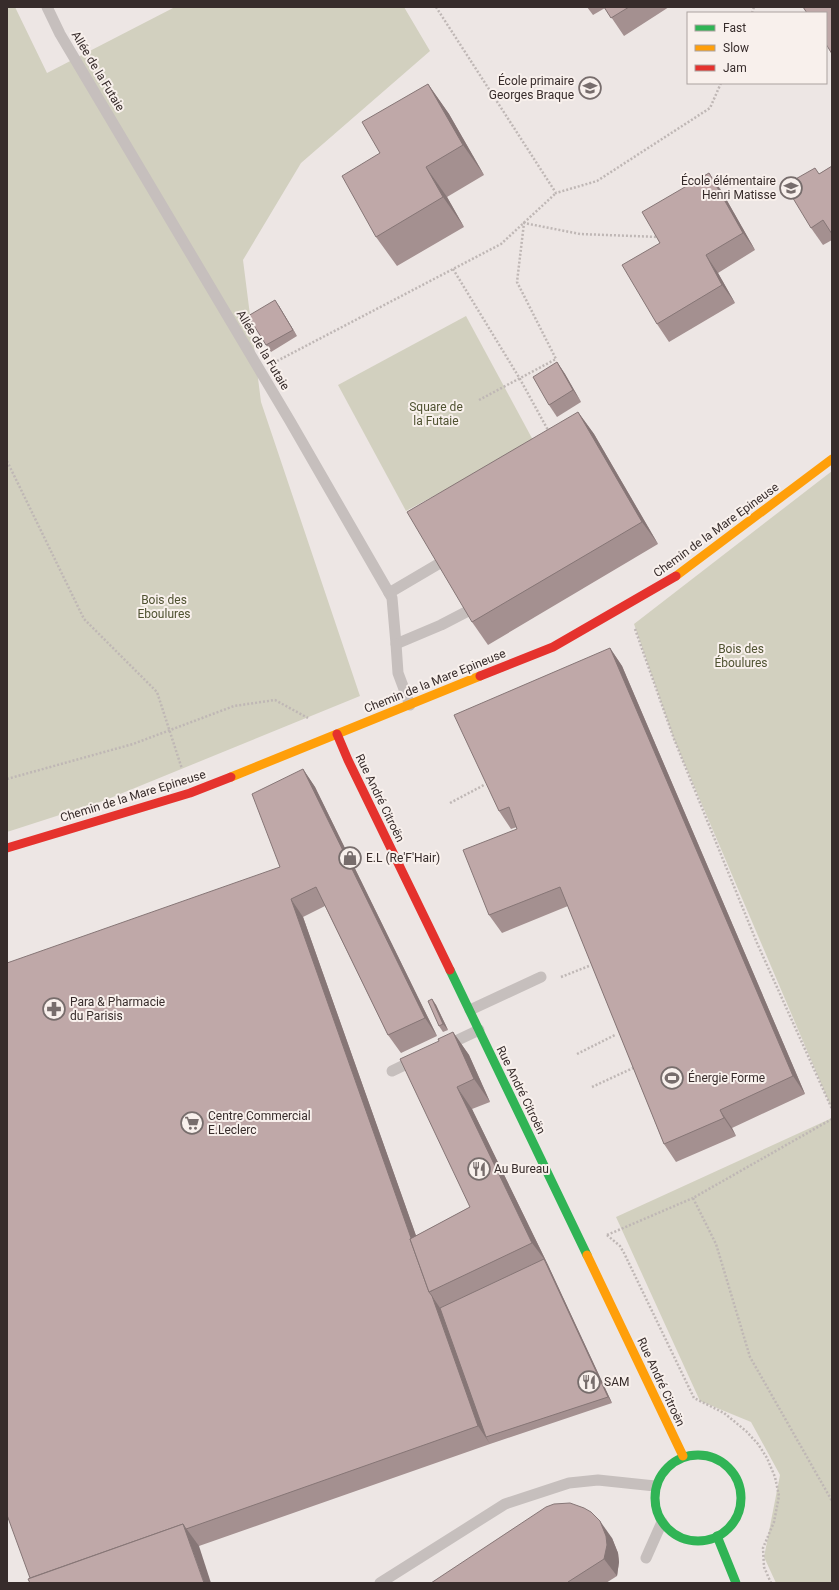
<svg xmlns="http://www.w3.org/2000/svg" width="839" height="1590" font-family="Roboto,sans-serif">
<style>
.green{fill:#d2d0bf}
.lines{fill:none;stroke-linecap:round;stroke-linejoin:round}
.path{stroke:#bfb7b5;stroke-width:2.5;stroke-dasharray:2 2;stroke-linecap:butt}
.lane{stroke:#c6bfbd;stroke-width:11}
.fast{stroke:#30b455;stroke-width:9}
.slow{stroke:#ff9f0a;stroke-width:9}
.jam{stroke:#e5322d;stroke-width:9}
.wall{fill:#a49090}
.shaded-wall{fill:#867676}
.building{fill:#bfa8a8;stroke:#867676}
.labels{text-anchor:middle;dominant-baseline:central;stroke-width:4;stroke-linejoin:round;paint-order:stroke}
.street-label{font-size:12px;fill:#372c2b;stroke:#f8f0ec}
.poi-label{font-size:12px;fill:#372c2b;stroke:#f8f0ec;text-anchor:start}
.park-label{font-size:12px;fill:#4f5231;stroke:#f8f0ec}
</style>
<rect width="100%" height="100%" fill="#ede6e4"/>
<g class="green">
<path d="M7 7H15L47 73 175 7H404L430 51 301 163 243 260 261 402 360 696 103 801 7 832Z"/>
<path d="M466 316 534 442 406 511 338 385Z"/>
<path d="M832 471V1109L674 739 634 624Z"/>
<path d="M832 1118V1583H776L764 1557 780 1475 751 1422 700 1401 616 1217Z"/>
</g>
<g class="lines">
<g class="path">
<path d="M436 7 556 193 597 181 710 108 721 83"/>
<path d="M752 13 754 7"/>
<path d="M453 269 520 379 549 432"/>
<path d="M277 361 501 244 556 193"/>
<path d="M479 400 556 359 517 282 524 223 580 234 659 237"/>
<path d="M7 461 84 619 157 692 182 769"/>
<path d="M635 629 674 739 757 943 832 1109"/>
<path d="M7 779 133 744 234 706 275 700 308 718"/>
<path d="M450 803 484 785"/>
<path d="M561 977 589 966"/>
<path d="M577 1054 615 1035"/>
<path d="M592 1087 633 1068"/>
<path d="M832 1119 693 1198 716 1244 750 1357 832 1501"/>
<path d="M607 1235 620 1246 624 1253 694 1398 724 1413 746 1431 758 1444 767 1458 775 1477 779 1496 774 1522 763 1548 764 1567 771 1583"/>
<path d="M607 1235 693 1198"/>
</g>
<g class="lane">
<path d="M47 7 60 34 290 421 392 598 396 644 441 625 468 611"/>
<path d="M389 593 440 563"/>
<path d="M396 644 398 673 410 705"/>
<path d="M470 1010 541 977"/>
<path d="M445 1046 479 1030"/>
<path d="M392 1071 417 1059"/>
<path d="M646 1558 662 1522"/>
<path d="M380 1583 505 1504 569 1483 598 1480 655 1486"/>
</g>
<g class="fast">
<path d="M450 970 587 1255"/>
<circle cx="698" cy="1498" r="43"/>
<path d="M717 1536 736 1583"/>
</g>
<g class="slow">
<path d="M676 576 832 459"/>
<path d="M231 777 480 676"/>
<path d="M587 1255 683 1456"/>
</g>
<g class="jam">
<path d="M480 676 553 647 676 576"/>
<path d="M337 734 348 760 450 970"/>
<path d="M7 848 190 793 231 777"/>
</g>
</g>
<g class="wall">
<path d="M587 7H669L624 36 605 8 593 15Z"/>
<path d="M428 84 449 114 484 175 447 197 464 227 397 266 376 237 380 153Z"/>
<path d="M832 166V240L823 245 811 228 819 174Z"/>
<path d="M721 190 755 250 718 273 735 303 669 342 657 324 660 243Z"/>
<path d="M279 306 297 336 271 352 266 345Z"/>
<path d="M557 362 565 374 581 402 557 417 549 405Z"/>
<path d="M578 412 594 434 658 544 488 645 472 622Z"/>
<path d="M610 648 622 666 805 1094 732 1128 736 1136 676 1162 664 1144 568 906 502 933 489 915 517 829V827L511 829 499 811Z"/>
<path d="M303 769 315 787 437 1036 401 1053 388 1035 325 906 303 917 416 1236 470 1207 439 1041 453 1032 469 1055 490 1102 472 1109 548 1265 612 1403 490 1444 199 1546 30 1578 280 867Z"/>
<path d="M432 999 436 1005 448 1030 443 1032 439 1026Z"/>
<path d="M612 1538 618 1553 619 1562 617 1576 606 1583H431Z"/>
</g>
<g class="shaded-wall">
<path d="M428 84 449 114 484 175 463 145Z"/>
<path d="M426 167 447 197 464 227 443 197Z"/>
<path d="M709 173 721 190 755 250 743 233Z"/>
<path d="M706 255 718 273 735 303 722 285Z"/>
<path d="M275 300 279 306 297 336 293 330Z"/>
<path d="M557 362 565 374 581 402 573 390Z"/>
<path d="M578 412 594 434 658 544 642 522Z"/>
<path d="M610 648 622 666 805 1094 793 1076Z"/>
<path d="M303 769 315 787 437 1036 425 1018Z"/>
<path d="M291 899 303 917 435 1289 430 1292Z"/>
<path d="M432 999 436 1005 448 1030 443 1024Z"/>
<path d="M453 1032 469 1055 490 1102 474 1079Z"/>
<path d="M457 1087 472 1109 548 1265 612 1403 608 1397 544 1259 532 1243Z"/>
<path d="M720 1110 732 1128 736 1136 724 1118Z"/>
<path d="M432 1296 444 1314 486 1437 490 1444 478 1426Z"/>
<path d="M600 1521 612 1538 618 1553 619 1562 617 1576 604 1559Z"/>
<path d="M183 1524 199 1546 211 1583H204Z"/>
</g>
<g class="building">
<path d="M604 7H629L611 18Z"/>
<path d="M803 7H832V54L826 44V13H807Z"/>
<path d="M428 84 463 145 426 167 443 197 376 237 342 176 380 153 362 122Z"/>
<path d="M832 166V234L823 220 811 228 785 185 815 168 819 174Z"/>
<path d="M709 173 743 233 706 255 722 285 657 324 622 265 660 243 642 212Z"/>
<path d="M275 300 293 330 266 345 248 316Z"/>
<path d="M557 362 573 390 549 405 533 377Z"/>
<path d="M578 412 642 522 472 622 407 512Z"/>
<path d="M610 648 793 1076 720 1110 724 1118 664 1144 560 887 489 915 463 850 517 829 509 807 499 811 454 715Z"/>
<path d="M303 769 425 1018 388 1035 316 887 291 899 411 1238 410 1239 429 1292 432 1296 478 1426 186 1529 183 1524 30 1578 7 1515V963L280 867 252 794Z"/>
<path d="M432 999 443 1024 439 1026 428 1001Z"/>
<path d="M453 1032 474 1079 457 1087 532 1243 429 1292 410 1239 470 1207 400 1059 439 1041 438 1039Z"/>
<path d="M544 1259 608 1397 486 1437 440 1308Z"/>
<path d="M570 1503 584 1508 591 1512 600 1521 606 1536 607 1545 604 1559 568 1582 569 1583H431L546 1507 554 1504Z"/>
<path d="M183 1524 204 1583H30L28 1579Z"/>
</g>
<defs>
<g id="school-ring" transform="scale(1.15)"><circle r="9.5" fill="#f8f0ec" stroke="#776d6c" stroke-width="1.5"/><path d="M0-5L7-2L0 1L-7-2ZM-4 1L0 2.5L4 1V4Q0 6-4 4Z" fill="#776d6c"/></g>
<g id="shop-ring" transform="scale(1.15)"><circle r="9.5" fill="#f8f0ec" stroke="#776d6c" stroke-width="1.5"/><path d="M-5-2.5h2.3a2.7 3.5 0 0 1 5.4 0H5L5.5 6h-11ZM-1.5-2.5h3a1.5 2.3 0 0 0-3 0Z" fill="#776d6c"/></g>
<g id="pharmacy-ring" transform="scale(1.15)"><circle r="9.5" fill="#f8f0ec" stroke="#776d6c" stroke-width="1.5"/><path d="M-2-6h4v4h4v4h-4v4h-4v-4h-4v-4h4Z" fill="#776d6c"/></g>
<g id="stadium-ring" transform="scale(1.15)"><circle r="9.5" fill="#f8f0ec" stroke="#776d6c" stroke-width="1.5"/><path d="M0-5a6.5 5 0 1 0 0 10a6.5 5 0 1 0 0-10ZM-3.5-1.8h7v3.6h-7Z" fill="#776d6c"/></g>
<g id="supermarket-ring" transform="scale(1.15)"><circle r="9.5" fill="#f8f0ec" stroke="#776d6c" stroke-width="1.5"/><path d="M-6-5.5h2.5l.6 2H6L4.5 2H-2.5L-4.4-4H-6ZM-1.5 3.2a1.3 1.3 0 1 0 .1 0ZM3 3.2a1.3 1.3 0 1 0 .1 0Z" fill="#776d6c"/></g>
<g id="restaurant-ring" transform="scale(1.15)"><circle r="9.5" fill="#f8f0ec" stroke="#776d6c" stroke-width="1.5"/><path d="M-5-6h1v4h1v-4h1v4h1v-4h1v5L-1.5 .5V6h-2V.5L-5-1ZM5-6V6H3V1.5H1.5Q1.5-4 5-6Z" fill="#776d6c"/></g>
</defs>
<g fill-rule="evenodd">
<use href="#school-ring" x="590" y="88"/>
<use href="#school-ring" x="791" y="188"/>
<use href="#shop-ring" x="350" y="858"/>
<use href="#pharmacy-ring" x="54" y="1009"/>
<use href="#stadium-ring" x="672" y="1078"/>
<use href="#supermarket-ring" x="192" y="1123"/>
<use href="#restaurant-ring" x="479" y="1169"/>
<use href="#restaurant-ring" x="589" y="1382"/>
</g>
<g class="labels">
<g class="street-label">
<text transform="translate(98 71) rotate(59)">Allée de la Futaie</text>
<text transform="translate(263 350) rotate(59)">Allée de la Futaie</text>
<text transform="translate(716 530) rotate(-36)">Chemin de la Mare Epineuse</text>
<text transform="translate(435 681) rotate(-22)">Chemin de la Mare Epineuse</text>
<text transform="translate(133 796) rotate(-17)">Chemin de la Mare Epineuse</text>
<text transform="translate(380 798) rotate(64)">Rue André Citroën</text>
<text transform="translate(521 1090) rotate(64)">Rue André Citroën</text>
<text transform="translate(661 1382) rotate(65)">Rue André Citroën</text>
</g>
<g class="poi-label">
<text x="574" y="81" text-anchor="end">École primaire<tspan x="574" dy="14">Georges Braque</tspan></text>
<text x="776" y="181" text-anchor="end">École élémentaire<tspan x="776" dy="14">Henri Matisse</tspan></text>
<text x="366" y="858">E.L (Re'F'Hair)</text>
<text x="70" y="1002">Para &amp; Pharmacie<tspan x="70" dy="14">du Parisis</tspan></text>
<text x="688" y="1078">Énergie Forme</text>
<text x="208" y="1116">Centre Commercial<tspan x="208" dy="14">E.Leclerc</tspan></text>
<text x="494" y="1169">Au Bureau</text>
<text x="604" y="1382">SAM</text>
</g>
<g class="park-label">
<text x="436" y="407">Square de<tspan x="436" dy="14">la Futaie</tspan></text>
<text x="164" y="600">Bois des<tspan x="164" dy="14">Eboulures</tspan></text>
<text x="741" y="649">Bois des<tspan x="741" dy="14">Éboulures</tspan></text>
</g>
</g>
<rect width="839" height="1590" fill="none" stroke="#372c2b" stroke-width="16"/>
<rect x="687" y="12" width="140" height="72" fill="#f8f0ec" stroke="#aba29f"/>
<rect x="695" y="25" width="20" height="6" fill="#30b455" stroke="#aba29f"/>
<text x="723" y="32" font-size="12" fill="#372c2b">Fast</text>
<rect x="695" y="45" width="20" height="6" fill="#ff9f0a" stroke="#aba29f"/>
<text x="723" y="52" font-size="12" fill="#372c2b">Slow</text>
<rect x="695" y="65" width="20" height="6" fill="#e5322d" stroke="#aba29f"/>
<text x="723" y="72" font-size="12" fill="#372c2b">Jam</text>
</svg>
